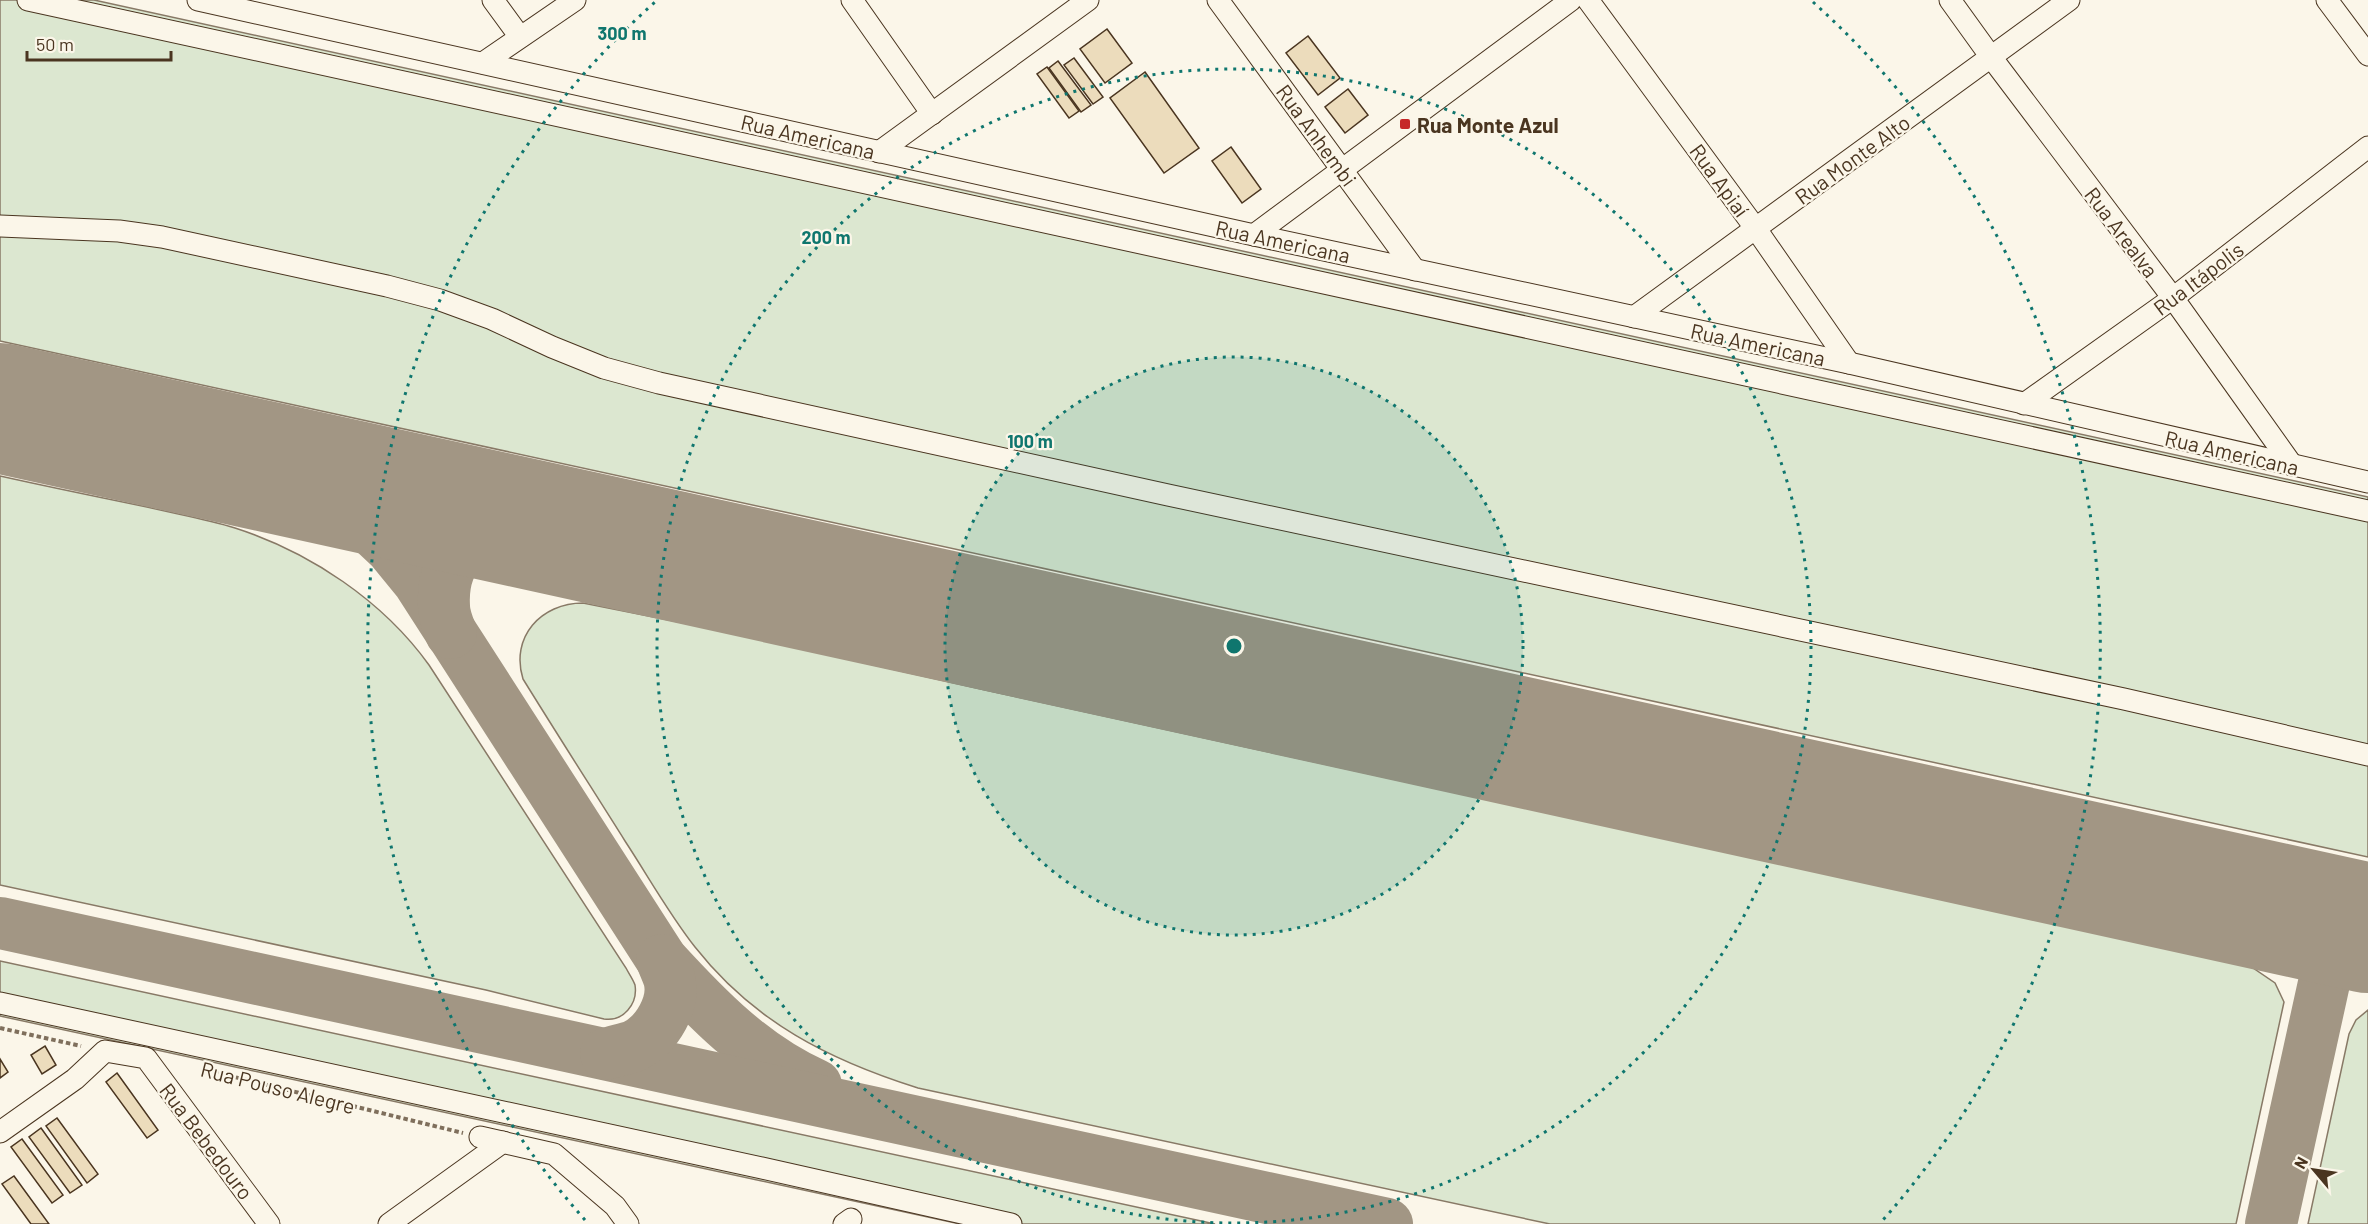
<svg xmlns="http://www.w3.org/2000/svg" width="2368" height="1224" font-family="Barlow,sans-serif">
<style>
.green{fill:#dce7d0;stroke:#887966;stroke-width:1.5}
.lines{fill:none;stroke-linecap:round;stroke-linejoin:round}
.taxiway{stroke:#a29684;stroke-width:52}
.runway{stroke:#a29684;stroke-width:130}
.building{fill:#ecdcbc;stroke:#4a3520;stroke-width:1.5}
.minor-casing{stroke:#4a3520;stroke-width:23}
.path{stroke:#7f6f5c;stroke-width:4;stroke-dasharray:4.5 3;stroke-linecap:butt}
.minor{stroke:#fbf6e9;stroke-width:21}
.ring{fill:none;stroke:#0f766e;stroke-width:3;stroke-dasharray:3 6}
.poi-dot{fill:#c62828;stroke:#fbf6e9;stroke-width:2}
.labels{text-anchor:middle;dominant-baseline:central;stroke-width:4.5;stroke-linejoin:round;paint-order:stroke}
.poi-label{font-size:21px;font-weight:bold;fill:#4a3520;stroke:#fbf6e9;text-anchor:start}
.street-label{font-size:21px;fill:#4a3520;stroke:#fbf6e9}
.centre{fill:#0f766e;stroke:#fbf6e9;stroke-width:3}
.ring-label{font-size:18px;text-anchor:middle;font-weight:bold;fill:#0f766e;stroke:#fbf6e9;stroke-width:4.5;stroke-linejoin:round;paint-order:stroke}
</style>
<rect width="100%" height="100%" fill="#fbf6e9"/>
<g class="green">
<path d="M0 0H94L2368 497V857L0 341Z"/>
<path d="M0 476C49 487 98 497 147 507 176 514 206 519 235 528 310 552 383 601 429 665L626 968C629 974 633 979 635 985 638 1004 623 1022 604 1019L486 990 0 885Z"/>
<path d="M583 603 719 630 985 690 2250 966 2275 983 2284 1002 2236 1224H1550L918 1088C829 1060 754 1022 695 947 669 914 648 876 625 841 591 787 557 734 523 679 510 637 541 603 583 603Z"/>
<path d="M0 961 1215 1224H960L0 1016Z"/>
<path d="M2368 1010V1224H2308L2349 1034 2356 1020Z"/>
</g>
<g class="lines">
<g class="taxiway">
<path d="M295 472 357 516 391 548 418 581 662 960C706 1008 754 1058 816 1085"/>
<path d="M451 633C448 625 444 615 444 606 441 553 475 530 522 521"/>
<path d="M0 923 1387 1224"/>
<path d="M2326 974C2338 951 2344 945 2368 935"/>
<path d="M606 1054C615 1051 625 1049 634 1046 657 1035 676 1003 669 978 667 972 664 966 662 960"/>
<path d="M2271 1224 2326 974C2322 937 2320 930 2288 911"/>
</g>
<path class="runway" d="M0 408 2368 928"/>
</g>
<g class="building">
<path d="M1107 29 1132 63 1105 83 1080 49Z"/>
<path d="M1308 36 1340 78 1318 95 1286 53Z"/>
<path d="M1074 58 1103 97 1093 104 1064 65Z"/>
<path d="M1058 61 1091 105 1081 112 1049 68Z"/>
<path d="M1047 67 1079 111 1069 118 1037 74Z"/>
<path d="M1145 72 1199 148 1164 173 1110 98Z"/>
<path d="M1348 89 1368 115 1345 133 1325 107Z"/>
<path d="M1231 147 1261 189 1242 203 1212 161Z"/>
<path d="M45 1046 56 1065 42 1074 31 1055Z"/>
<path d="M0 1059 8 1072 0 1078Z"/>
<path d="M117 1073 158 1130 147 1138 106 1082Z"/>
<path d="M57 1118 98 1174 87 1183 46 1126Z"/>
<path d="M41 1128 82 1185 70 1193 29 1137Z"/>
<path d="M22 1139 63 1195 52 1203 11 1147Z"/>
<path d="M14 1176 49 1224H31L2 1184Z"/>
</g>
<g class="lines">
<g class="minor-casing">
<g id="minor">
<path d="M28 0 2368 511"/>
<path d="M198 0 1254 235 1849 363 2368 482"/>
<path d="M493 0 520 37"/>
<path d="M852 0 932 114"/>
<path d="M1218 0 1415 270"/>
<path d="M1588 0 1756 229 1849 363"/>
<path d="M1950 0 1991 57 2173 298 2292 465"/>
<path d="M2327 0 2368 55"/>
<path d="M483 63 575 0"/>
<path d="M879 152 1088 0"/>
<path d="M0 226 119 231 162 237 387 286 440 300 492 319 552 347 604 368 659 383 1168 495 2124 699 2368 755"/>
<path d="M1254 235 1571 0"/>
<path d="M1634 317 2069 0"/>
<path d="M2024 404 2173 298 2368 147"/>
<path d="M0 1003 762 1168 1011 1224"/>
<path d="M0 1132 75 1079 105 1051 146 1058 269 1224"/>
<path d="M480 1137 554 1154 615 1206 628 1224"/>
<path d="M389 1224 503 1142"/>
<path d="M844 1224 851 1219"/>
</g>
</g>
<g class="path">
<path d="M0 1028 81 1046"/>
<path d="M214 1072 463 1133"/>
</g>
<use href="#minor" class="minor"/>
</g>
<circle cx="1234" cy="646" r="289" fill="#0f766e" fill-opacity=".12"/>
<g class="ring">
<circle cx="1234" cy="646" r="289"/>
<circle cx="1234" cy="646" r="577"/>
<path d="M585 1220A866 866 0 0 1 655 2M1813 2A866 866 0 0 1 1883 1220"/>
</g>
<rect class="poi-dot" x="1399" y="118" width="12" height="12" rx="3"/>
<g class="labels">
<g class="poi-label">
<text x="1417" y="124">Rua Monte Azul</text>
</g>
<g class="street-label">
<text transform="translate(1317 135) rotate(54)">Rua Anhembi</text>
<text transform="translate(808 136) rotate(13)">Rua Americana</text>
<text transform="translate(1852 159) rotate(-36)">Rua Monte Alto</text>
<text transform="translate(1720 180) rotate(54)">Rua Apiaí</text>
<text transform="translate(2122 232) rotate(53)">Rua Arealva</text>
<text transform="translate(1283 241) rotate(12)">Rua Americana</text>
<text transform="translate(2198 278) rotate(-37)">Rua Itápolis</text>
<text transform="translate(1758 344) rotate(12)">Rua Americana</text>
<text transform="translate(2232 452) rotate(13)">Rua Americana</text>
<text transform="translate(278 1087) rotate(14)">Rua Pouso Alegre</text>
<text transform="translate(207 1141) rotate(53)">Rua Bebedouro</text>
</g>
</g>
<circle cx="1234" cy="646" r="9" class="centre"/>
<g class="ring-label">
<text x="622" y="40">300 m</text>
<text x="826" y="244">200 m</text>
<text x="1030" y="448">100 m</text>
</g>
<g transform="translate(2314 1170) rotate(299)" stroke="#fbf6e9" stroke-width="4.5" paint-order="stroke">
<path d="M0-4.5L10 22L0 15L-10 22Z" fill="#4a3520"/>
<text y="-9" font-size="16" font-weight="bold" text-anchor="middle" fill="#4a3520">N</text>
</g>
<path d="M27 51v9h144v-9" fill="none" stroke="#4a3520" stroke-width="3"/>
<text x="36" y="51" font-size="18" fill="#4a3520" stroke="#fbf6e9" stroke-width="4.5" paint-order="stroke">50 m</text>
</svg>
